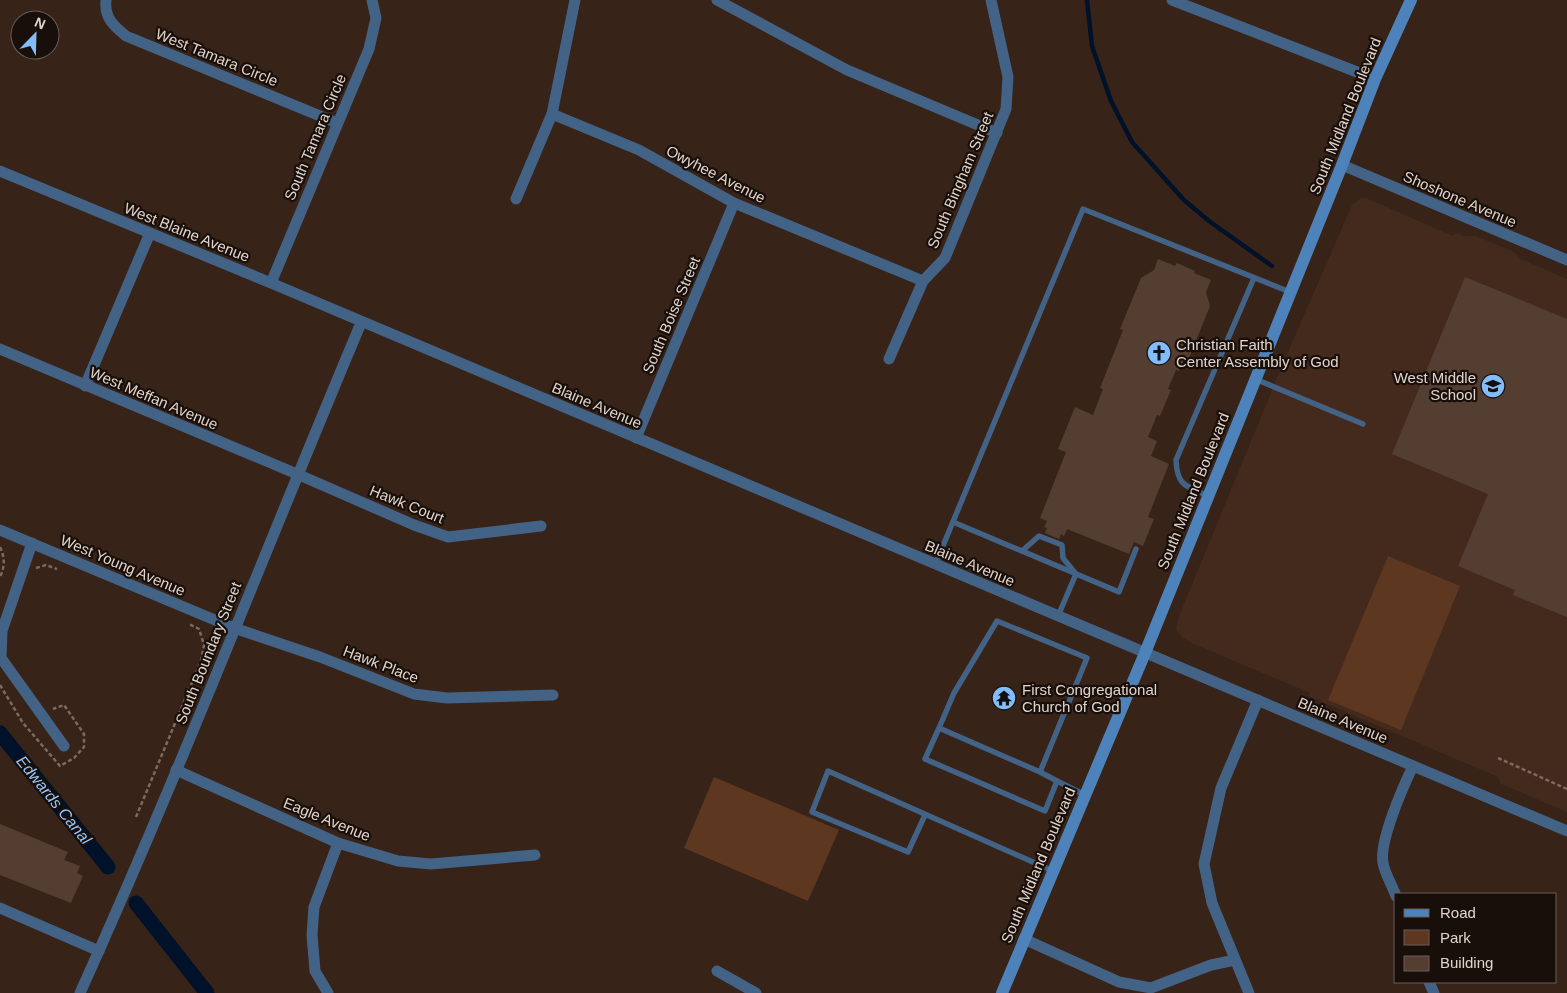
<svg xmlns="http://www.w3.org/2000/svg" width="1567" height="993" font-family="Arial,sans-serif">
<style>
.built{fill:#442a1c}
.park{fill:#5e3720}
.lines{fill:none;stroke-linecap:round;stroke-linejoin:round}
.stream{stroke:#001229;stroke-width:4.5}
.canal{stroke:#001229;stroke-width:15}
.building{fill:#543e32}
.path{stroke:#7b6a5f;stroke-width:2.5;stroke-dasharray:4 2.5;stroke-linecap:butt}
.service{stroke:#426286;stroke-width:5.5}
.minor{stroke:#426286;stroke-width:11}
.secondary{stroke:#4d82ba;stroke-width:12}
.labels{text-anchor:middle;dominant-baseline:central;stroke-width:4.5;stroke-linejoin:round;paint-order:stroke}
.street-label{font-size:15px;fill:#e1d3cb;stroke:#180f0a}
.poi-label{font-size:15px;fill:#e1d3cb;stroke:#180f0a;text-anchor:start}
.water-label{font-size:16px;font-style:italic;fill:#92c6ff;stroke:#180f0a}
</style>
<rect width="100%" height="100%" fill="#372317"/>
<path class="built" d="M1361 198H1366L1453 236 1454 234H1460L1464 236H1476L1514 252 1521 259 1567 279V812L1501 784 1498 777 1308 696 1310 693 1194 644 1183 638 1176 630 1179 616 1284 361 1352 205Z"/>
<g class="park">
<path d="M1388 556 1460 586 1401 730 1328 700Z"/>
<path d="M714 777 839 830 808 901 684 848Z"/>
</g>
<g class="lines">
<path class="stream" d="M1087 0 1092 46 1111 101 1132 142 1184 200 1209 221 1272 266"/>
<g class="canal">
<path d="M0 733 108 867"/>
<path d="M136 903 207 993"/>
</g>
</g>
<g class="building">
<path d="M1158 259 1175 266 1177 263 1195 271 1194 273 1211 280 1206 292 1210 306 1189 358 1185 357 1179 371 1176 370 1168 389 1171 390 1160 416 1157 415 1148 437 1157 441 1151 456 1169 464 1148 517 1154 519 1143 546 1134 542 1129 554 1067 529 1064 536 1061 534 1059 539 1045 533 1047 528 1044 527 1047 521 1040 518 1066 452 1058 449 1075 407 1093 415 1103 389 1100 388 1123 330 1120 329 1141 278 1154 270Z"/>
<path d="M1465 277 1567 319V617L1513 595 1515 590 1458 566 1488 494 1392 454Z"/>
<path d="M0 824 68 852 64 860 80 866 77 873 83 876 71 903 0 875Z"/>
</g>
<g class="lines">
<g class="path">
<path d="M0 547C5 558 5 566 0 577"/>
<path d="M36 568 46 565 57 569"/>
<path d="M0 685 23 723 60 766 74 758 84 747V734L64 705 53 709"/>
<path d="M1498 758 1567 789"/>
<path d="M136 817 201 661 204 645 199 629 189 624"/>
</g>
<g class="service">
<path d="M1255 379 1363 424"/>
<path d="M1208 496C1186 486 1177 486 1176 460L1254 278"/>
<path d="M953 522 1119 592 1136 549"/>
<path d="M1022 551 1039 536 1062 545 1063 558 1076 574 1058 616"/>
<path d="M935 565 1083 209 1290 292"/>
<path d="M939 728 954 693 997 621 1087 658 1040 772 939 728 925 759 1045 811 1057 781 1040 772"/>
<path d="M1057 781 1085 795"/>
<path d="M925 815 908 852 812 812 828 771 1053 871"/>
</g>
<g class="minor">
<path d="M106 0C104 18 114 26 126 36L337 123"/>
<path d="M717 0 847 70 997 133"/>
<path d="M1172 0 1375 79"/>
<path d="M552 114 639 150 734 203 923 281"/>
<path d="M1342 165 1567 260"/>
<path d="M0 171 271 283 1567 831"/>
<path d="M516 199 552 114 575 0"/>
<path d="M271 283 369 49 376 18 372 0"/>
<path d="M0 349 297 474 414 525 448 537 541 526"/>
<path d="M889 359 923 281 945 258 1006 109 1008 77 991 0"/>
<path d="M85 386 150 233"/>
<path d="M636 438 734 203"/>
<path d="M0 530 234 628 320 657 414 694 447 698 553 695"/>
<path d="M32 543 2 631 1 658 64 746"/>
<path d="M176 770 338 843 398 861 431 864 535 855"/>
<path d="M1396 896C1392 885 1385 874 1383 863 1379 841 1403 787 1413 766"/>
<path d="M0 908 99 951"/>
<path d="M1024 939 1119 982 1151 988 1211 965 1235 960"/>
<path d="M717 971 756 993"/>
<path d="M1429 982 1434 993"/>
<path d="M80 993C180 772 267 546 361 323"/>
<path d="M328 993 315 971 312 935 314 907 338 843"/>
<path d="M1249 993 1212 903 1204 864 1221 788 1258 700"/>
</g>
<path class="secondary" d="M1002 993 1145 653 1342 165 1375 79 1411 0"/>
</g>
<defs>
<g id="church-disc" transform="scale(1.25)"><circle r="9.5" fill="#82bcfa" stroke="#180f0a"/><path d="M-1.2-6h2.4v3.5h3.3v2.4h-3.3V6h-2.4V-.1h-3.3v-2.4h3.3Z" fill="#111"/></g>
<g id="school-disc" transform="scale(1.25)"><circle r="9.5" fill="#82bcfa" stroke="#180f0a"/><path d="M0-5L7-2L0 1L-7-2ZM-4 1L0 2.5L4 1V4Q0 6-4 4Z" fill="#111"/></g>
<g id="temple-disc" transform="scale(1.25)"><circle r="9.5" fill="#82bcfa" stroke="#180f0a"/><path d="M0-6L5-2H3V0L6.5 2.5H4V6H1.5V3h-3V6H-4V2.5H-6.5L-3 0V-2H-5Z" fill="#111"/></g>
</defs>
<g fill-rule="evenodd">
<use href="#church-disc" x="1159" y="353"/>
<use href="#school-disc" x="1493" y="386"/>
<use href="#temple-disc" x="1004" y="698"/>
</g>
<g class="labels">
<g class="street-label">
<text transform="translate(217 57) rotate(22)">West Tamara Circle</text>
<text transform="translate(1345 116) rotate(-68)">South Midland Boulevard</text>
<text transform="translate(315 137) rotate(-67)">South Tamara Circle</text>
<text transform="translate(716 174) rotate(27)">Owyhee Avenue</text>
<text transform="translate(960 180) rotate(-67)">South Bingham Street</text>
<text transform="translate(1460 199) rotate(23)">Shoshone Avenue</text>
<text transform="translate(187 232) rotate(22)">West Blaine Avenue</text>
<text transform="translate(671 315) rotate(-67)">South Boise Street</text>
<text transform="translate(154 398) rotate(23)">West Meffan Avenue</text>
<text transform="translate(597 405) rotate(23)">Blaine Avenue</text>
<text transform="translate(1193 491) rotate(-68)">South Midland Boulevard</text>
<text transform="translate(407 504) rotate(22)">Hawk Court</text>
<text transform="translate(970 563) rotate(23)">Blaine Avenue</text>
<text transform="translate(123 565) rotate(23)">West Young Avenue</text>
<text transform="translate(208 653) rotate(-68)">South Boundary Street</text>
<text transform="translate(381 664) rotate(21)">Hawk Place</text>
<text transform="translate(1343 720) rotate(23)">Blaine Avenue</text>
<text transform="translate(327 819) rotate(22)">Eagle Avenue</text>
<text transform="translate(1038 865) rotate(-67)">South Midland Boulevard</text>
</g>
<g class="poi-label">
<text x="1176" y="344">Christian Faith<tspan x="1176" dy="17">Center Assembly of God</tspan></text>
<text x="1476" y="377" text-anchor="end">West Middle<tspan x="1476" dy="17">School</tspan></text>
<text x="1022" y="689">First Congregational<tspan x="1022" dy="17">Church of God</tspan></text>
</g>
<g class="water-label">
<text transform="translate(54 800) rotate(51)">Edwards Canal</text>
</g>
</g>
<rect x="1394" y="893" width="162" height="90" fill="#180f0a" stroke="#685d57"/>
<rect x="1404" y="909" width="25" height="8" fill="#4d82ba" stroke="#685d57"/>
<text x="1440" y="918" font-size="15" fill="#e1d3cb">Road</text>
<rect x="1404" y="930" width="25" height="15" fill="#5e3720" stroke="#685d57"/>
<text x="1440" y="943" font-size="15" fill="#e1d3cb">Park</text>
<rect x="1404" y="956" width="25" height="15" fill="#543e32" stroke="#685d57"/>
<text x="1440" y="968" font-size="15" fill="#e1d3cb">Building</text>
<g transform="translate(35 35) rotate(23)"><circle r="24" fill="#180f0a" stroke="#685d57"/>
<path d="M0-4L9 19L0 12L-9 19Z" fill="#82bcfa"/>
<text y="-8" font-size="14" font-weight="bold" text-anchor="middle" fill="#e1d3cb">N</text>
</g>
</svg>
